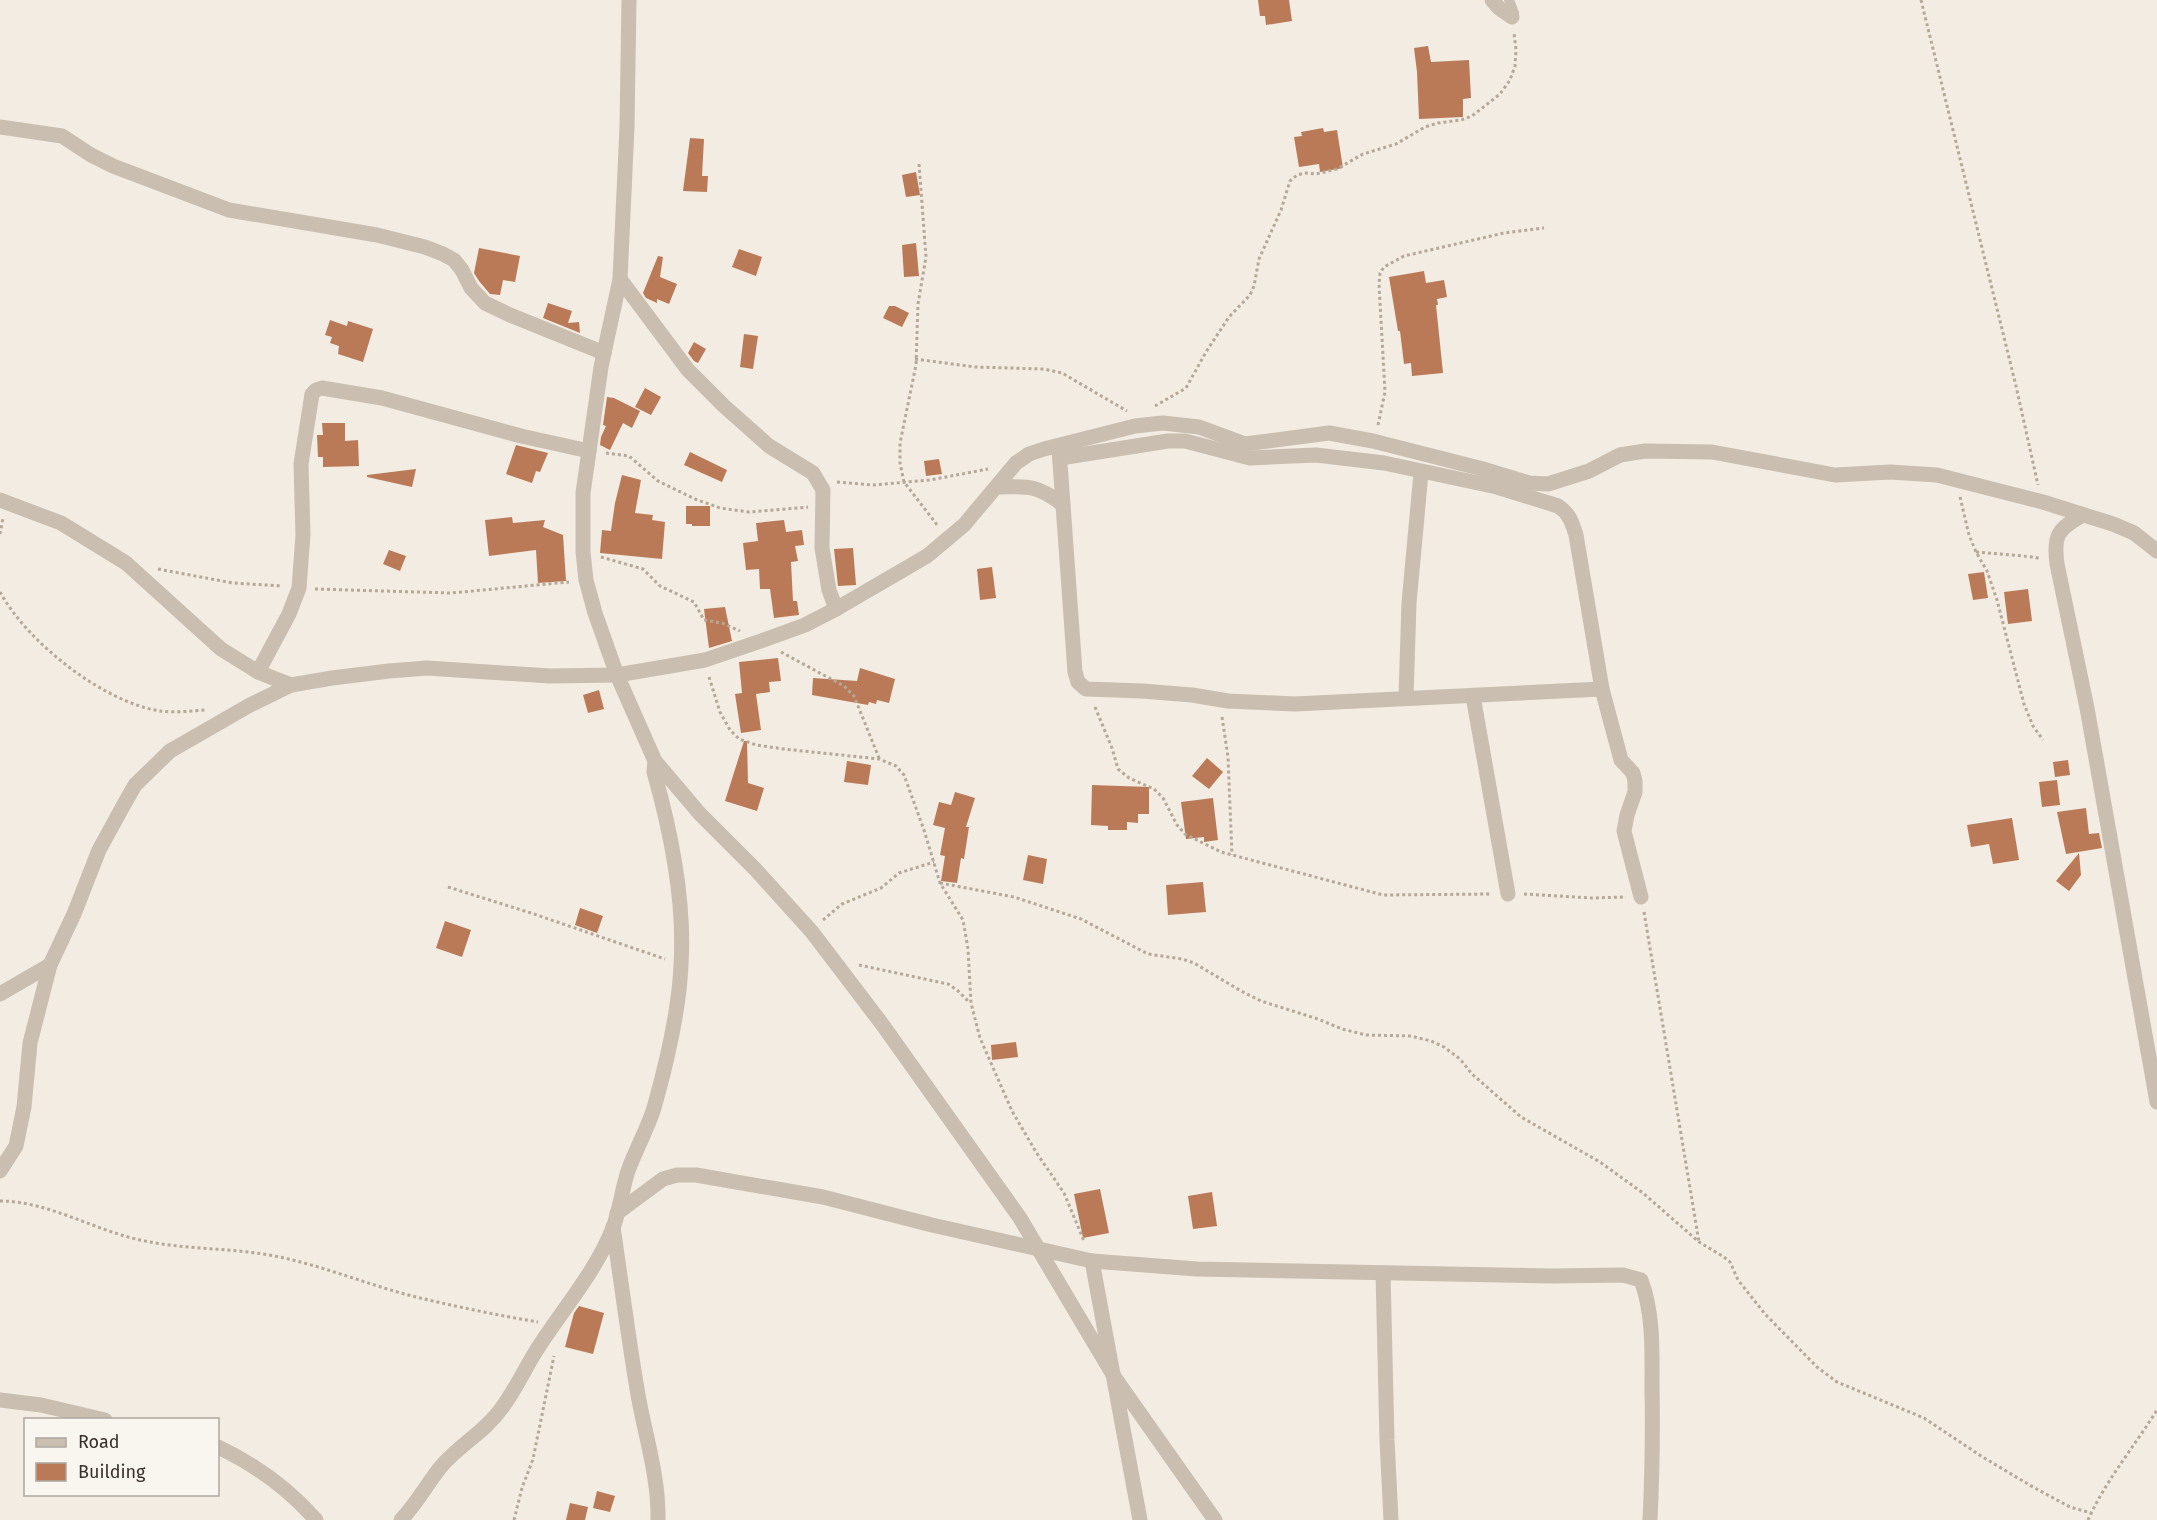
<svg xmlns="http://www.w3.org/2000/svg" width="2157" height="1520" font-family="'Fira Sans',sans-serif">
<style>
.building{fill:#ba7a58}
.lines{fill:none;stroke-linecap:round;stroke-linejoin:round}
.path{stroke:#b5a899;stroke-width:3;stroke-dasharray:3 3;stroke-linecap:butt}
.lane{stroke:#c9beaf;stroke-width:10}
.street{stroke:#c9beaf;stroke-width:15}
</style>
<rect width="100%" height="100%" fill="#f2ece3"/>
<g class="building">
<path d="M1258 0H1289L1292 21 1266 25 1265 16H1260Z"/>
<path d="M1428 46 1431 62 1469 60 1471 98 1463 99V117L1419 119 1417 72 1414 48Z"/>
<path d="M1323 128 1324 132 1337 130 1343 168 1320 172 1319 164 1299 167 1294 137 1302 136 1301 132Z"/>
<path d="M690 138 704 139 702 176H708L707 192 683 191Z"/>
<path d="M916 172 920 195 906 197 902 175Z"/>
<path d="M916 243 919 276 904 277 902 245Z"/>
<path d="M479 248 520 256 515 282 503 280 500 295 490 294 479 281 474 273Z"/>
<path d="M739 249 762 257 756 276 732 267Z"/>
<path d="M658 256 663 257 660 277 677 284 669 304 657 299V303L646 298 643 293Z"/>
<path d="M1424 271 1426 283 1444 280 1447 297 1437 299 1438 305H1436L1443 373 1412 376 1411 363 1404 364 1400 331H1398L1389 277Z"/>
<path d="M548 303 572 311 568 323 579 322 580 333 543 318Z"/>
<path d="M889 306H895L909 313 902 327 883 318Z"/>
<path d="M330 320 347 326 348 321 373 329 363 362 338 354 339 346 330 343 332 337 325 335Z"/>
<path d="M744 334 758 336 753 369 740 367Z"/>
<path d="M694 342 706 349 698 363 694 361 688 353Z"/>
<path d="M645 388 661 397 651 415 635 407Z"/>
<path d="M607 397 614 398 640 411 632 428 623 423 610 450 600 445 601 437 606 426 603 425Z"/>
<path d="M322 423H345V441L358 440 359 466 323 467V457H318L317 435H323Z"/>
<path d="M516 445 548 453 540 472 536 471 532 483 506 474Z"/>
<path d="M690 452 727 470 722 482 684 465Z"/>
<path d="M939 459 942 474 926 476 924 461Z"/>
<path d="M416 469 412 487 367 477V475Z"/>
<path d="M622 475 641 480 635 513 653 515 652 520 665 522 662 559 600 553 602 530 611 531 615 503Z"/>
<path d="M686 506H710V526H692V524H686Z"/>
<path d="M512 517 513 523 545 520 543 527 563 535 566 581 538 583 536 550 489 556 485 520Z"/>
<path d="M784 520 786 532 802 530 804 545 795 546 798 561 791 562 793 601H797L799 615 774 618 770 589H760L759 569 746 570 743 543 758 541 756 523Z"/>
<path d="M853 548 856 585 838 586 834 549Z"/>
<path d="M389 550 406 556 400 571 383 564Z"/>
<path d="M992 567 996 598 980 600 977 569Z"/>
<path d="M1984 572 1988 598 1973 600 1968 574Z"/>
<path d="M2028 589 2032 621 2008 624 2004 592Z"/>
<path d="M725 607 732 641 709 648 704 609Z"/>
<path d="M778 658 781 681 769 682 770 692 756 694 761 730 741 733 735 694 742 693 739 662Z"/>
<path d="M860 668 895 679 889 703 877 700 876 704 869 702 868 705 812 695 813 678 857 681Z"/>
<path d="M599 690 604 709 588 713 583 695Z"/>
<path d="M744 741H747L748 783 764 788 757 811 725 801Z"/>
<path d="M1207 758 1223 772 1209 789 1192 776Z"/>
<path d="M2068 760 2070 775 2055 777 2053 762Z"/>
<path d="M847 761 871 765 868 785 844 782Z"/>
<path d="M2057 780 2060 805 2042 807 2039 782Z"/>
<path d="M1092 785 1149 787V814H1138V823L1127 822V830H1108V826L1091 825Z"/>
<path d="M955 792 975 798 966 827H969L964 859 961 858 957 883 941 881 945 856 940 855 945 828 933 825 939 802 951 805Z"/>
<path d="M1213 798 1218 840 1204 842V837L1186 839 1181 802Z"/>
<path d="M2086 808 2089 834 2099 833 2102 848 2066 854 2057 812Z"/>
<path d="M2012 818 2019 860 1993 864 1989 844 1971 847 1967 825Z"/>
<path d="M2079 853 2081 875 2069 891 2056 881Z"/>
<path d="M1028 855 1047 859 1043 884 1023 880Z"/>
<path d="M1203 882 1206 912 1168 915 1166 885Z"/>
<path d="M580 908 603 916 597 933 575 925Z"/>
<path d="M445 921 471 930 462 957 436 948Z"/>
<path d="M1016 1042 1018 1057 992 1060 991 1045Z"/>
<path d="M1100 1189 1109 1233 1083 1238 1074 1194Z"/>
<path d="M1212 1192 1217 1226 1193 1229 1188 1196Z"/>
<path d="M579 1306 604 1313 593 1354 565 1347 574 1313Z"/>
<path d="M597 1491 615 1496 610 1512 593 1508Z"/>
<path d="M570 1503 588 1507 585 1520H566Z"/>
</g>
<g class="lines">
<g class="path">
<path d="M1921 0 2016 386 2038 485"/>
<path d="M919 164 926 257 918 304 916 365 900 443V463L904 482 938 526"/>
<path d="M915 359 975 367 1044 369 1062 373 1127 411"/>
<path d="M1155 406 1186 388 1206 352 1229 317 1250 295 1254 286 1259 259 1281 210 1290 181 1297 175 1305 173 1316 174 1337 169 1363 154 1396 144 1425 127 1438 123 1461 120 1472 116 1500 94 1510 80 1515 66 1516 50 1514 33"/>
<path d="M1378 425 1385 392 1379 284 1380 273 1384 267 1404 256 1504 233 1544 228"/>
<path d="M606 453 629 456 658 481 695 499 720 508 749 512 808 507"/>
<path d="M837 482 873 485 930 480 988 469"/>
<path d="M1960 497 1969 535 1976 552 1987 571 1997 600 2024 704 2033 726 2043 740"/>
<path d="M0 534 3 518"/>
<path d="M1976 552 2034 557 2041 559"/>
<path d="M601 557 643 569 660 586 694 602 704 620 722 623 740 631"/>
<path d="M158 569 233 583 282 586"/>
<path d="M315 589 451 593 569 582"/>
<path d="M0 592C28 643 103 702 160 711 174 713 192 711 206 710"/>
<path d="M781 652 844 686 854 696 879 758"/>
<path d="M709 677 720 712 730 730 739 739 756 745 784 749 879 759 896 766 904 775 924 830 940 883 963 920 968 949 971 1003 980 1038 1012 1111 1036 1152 1064 1193 1084 1241"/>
<path d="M1095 707 1112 748 1118 769 1129 778 1154 789 1163 798 1177 825 1185 834 1221 852 1383 895 1491 894"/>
<path d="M1222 717 1228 757 1232 855"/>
<path d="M940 883 1014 897 1081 919 1148 954 1182 959 1194 963 1241 991 1261 1001 1318 1019 1342 1029 1366 1035 1411 1036 1431 1041 1444 1047 1460 1059 1472 1074 1521 1117 1600 1162 1643 1193 1699 1242 1724 1257 1730 1262 1738 1280 1765 1314 1817 1367 1837 1382 1924 1418 1981 1456 2033 1487 2070 1507 2091 1513"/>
<path d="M448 887 531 913 665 959"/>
<path d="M1524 894 1592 898 1626 897"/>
<path d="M1644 912 1699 1242"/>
<path d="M823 920 842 904 881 888 899 873 934 862"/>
<path d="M859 965 948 984 957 990 969 1002"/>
<path d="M0 1201C49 1201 97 1232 145 1241 183 1249 224 1248 263 1254 314 1262 362 1283 412 1296 453 1306 496 1315 538 1322"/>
<path d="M514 1520 522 1488 533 1459 554 1356"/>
<path d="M2088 1520C2106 1480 2134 1447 2157 1410"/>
</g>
<path class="lane" d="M1509 0 1514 13"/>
<g class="street">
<path d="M629 0 627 127 620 279 601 367 583 493V552L586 580 595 613 617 675 655 761 700 814 756 870 812 932 882 1024 1020 1218 1115 1378 1215 1520"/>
<path d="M1492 0 1499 8 1512 17"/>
<path d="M0 127 62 136 91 155 113 166 229 210 377 235 425 247 443 254 454 260 462 270 471 288 485 303 510 315 604 353"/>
<path d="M620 279 688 370 724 406 769 446 813 473 823 490 822 548 829 590 836 609"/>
<path d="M1059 449 1075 672 1078 682 1086 689 1142 691 1192 695 1228 701 1295 704 1602 689"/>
<path d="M1060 458 1168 441H1185L1250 458 1316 455 1384 463 1497 487 1558 506C1569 513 1572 522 1576 535L1602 689 1621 760 1633 773 1635 781V792L1627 815 1624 831 1641 897"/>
<path d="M997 487C1028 486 1038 485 1063 505"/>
<path d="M0 500 61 523 126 563 221 649 258 672 291 685"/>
<path d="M2083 515C2058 529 2053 535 2057 564L2087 708 2157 1102"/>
<path d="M258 672 289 614 299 588 303 535 301 464 312 394 316 390 322 388 382 398 521 436 589 451"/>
<path d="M1473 696 1508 894"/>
<path d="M1406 697 1409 603 1421 473"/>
<path d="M0 994 50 965"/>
<path d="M0 1171 16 1146 24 1107 30 1043 50 965 74 914 99 850 122 808 135 785 170 751 250 705 291 685 332 678 389 671 427 668 550 676 617 675 705 660 761 641 805 625 836 609 927 556 964 525 1016 463 1029 454 1044 449 1135 426 1163 423 1199 427 1245 444 1329 433 1373 441 1483 469 1529 483 1548 484 1589 471 1620 455 1645 451 1712 452 1835 475 1890 472 1937 475 2043 502 2113 524 2134 533 2157 551"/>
<path d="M617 1213 663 1179 677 1175H696L823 1197 932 1225 1092 1261 1197 1269 1553 1276 1623 1275 1641 1280C1654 1315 1652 1354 1652 1390 1653 1434 1652 1477 1650 1520"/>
<path d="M613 1227C621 1281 628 1335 637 1389 644 1432 659 1476 658 1520"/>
<path d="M1092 1261 1140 1520"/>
<path d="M1383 1273 1387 1440 1391 1520"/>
<path d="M0 1400 41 1405 105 1420"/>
<path d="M218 1447C256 1465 288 1488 316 1520"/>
<path d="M401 1520C416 1504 426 1486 439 1469 457 1446 484 1433 501 1409 515 1391 524 1370 536 1351 562 1310 595 1273 613 1228 620 1209 622 1189 628 1171 636 1149 647 1130 654 1108 667 1062 679 1012 681 965 685 903 671 832 654 772L655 761"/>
</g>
</g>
<rect x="24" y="1418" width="195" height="78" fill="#f9f6ef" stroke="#aca8a1" stroke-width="1.5"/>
<rect x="36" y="1438" width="30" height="9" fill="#c9beaf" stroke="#aca8a1" stroke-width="1.5"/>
<text x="78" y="1448" font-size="18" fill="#39322c">Road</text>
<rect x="36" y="1463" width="30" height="18" fill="#ba7a58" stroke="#aca8a1" stroke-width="1.5"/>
<text x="78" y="1478" font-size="18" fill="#39322c">Building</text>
</svg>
